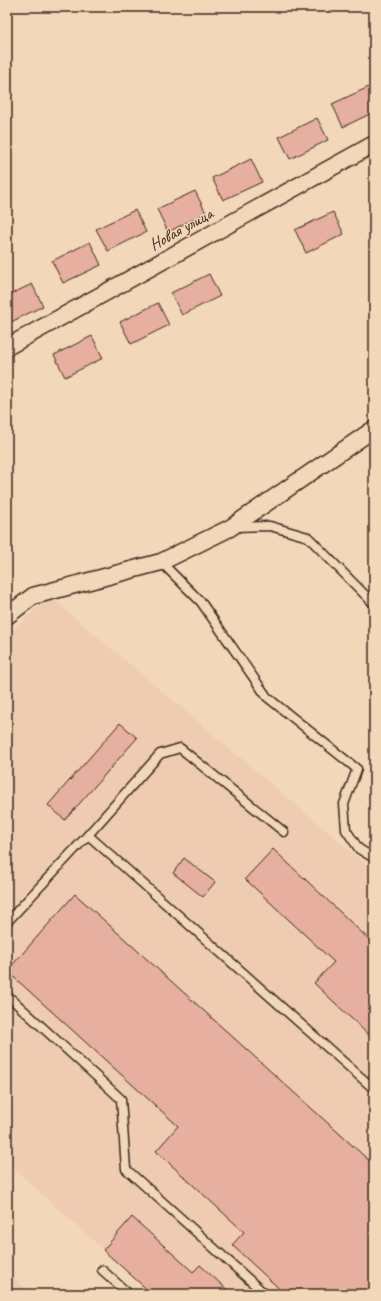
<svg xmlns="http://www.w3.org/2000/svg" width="381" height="1301" font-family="Caveat,sans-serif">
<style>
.built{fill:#efcbb2}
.building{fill:#e7afa0;stroke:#3b2a1e}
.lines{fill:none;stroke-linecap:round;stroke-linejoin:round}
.service-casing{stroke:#3b2a1e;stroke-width:11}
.minor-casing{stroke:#3b2a1e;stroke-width:19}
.service{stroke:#f2d7b9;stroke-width:8}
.minor{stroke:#f2d7b9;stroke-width:16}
.labels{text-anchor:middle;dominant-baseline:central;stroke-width:3;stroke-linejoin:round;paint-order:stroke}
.street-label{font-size:17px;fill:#3b2a1e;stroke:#f2d7b9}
</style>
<rect width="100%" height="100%" fill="#f2d7b9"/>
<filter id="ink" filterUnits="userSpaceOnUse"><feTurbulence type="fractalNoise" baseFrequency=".025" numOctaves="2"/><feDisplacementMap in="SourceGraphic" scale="8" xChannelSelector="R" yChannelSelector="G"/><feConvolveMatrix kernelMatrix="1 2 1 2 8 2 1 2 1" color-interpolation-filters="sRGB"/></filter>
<g filter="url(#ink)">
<g class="built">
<path d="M49 596 374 871V1294H152L7 1162V637Z"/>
<path d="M7 1271 31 1294H7Z"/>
</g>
<g class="building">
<path d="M371 86 374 92V112L343 127 332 104Z"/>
<path d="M317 118 328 140 290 159 279 137Z"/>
<path d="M251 159 262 182 223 200 212 178Z"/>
<path d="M195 191 206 213 168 232 157 209Z"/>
<path d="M135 210 146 232 108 251 96 229Z"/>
<path d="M333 212 344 234 306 253 295 230Z"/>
<path d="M90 242 101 265 63 283 52 261Z"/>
<path d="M209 274 220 296 182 315 171 293Z"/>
<path d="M32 284 43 306 7 324V296Z"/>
<path d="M158 303 169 325 131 344 120 322Z"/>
<path d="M92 336 103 358 65 377 54 355Z"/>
<path d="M120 723 137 738 65 820 48 805Z"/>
<path d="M273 849 374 944V1040L314 983 334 962 245 879Z"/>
<path d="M184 858 215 882 203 897 173 873Z"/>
<path d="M75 894 374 1165V1294H285L232 1245 244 1232 156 1151 178 1126 7 971Z"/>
<path d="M132 1217 193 1272 200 1265 232 1294H152L103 1250Z"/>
<path d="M7 1284 17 1294H7Z"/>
</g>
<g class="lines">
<g class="service-casing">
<g id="service">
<path d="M234 527 270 526 308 537 374 604"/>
<path d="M161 562 201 602 267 697 357 769 344 804 346 830 359 849 374 858"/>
<path d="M88 835 374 1089"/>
<path d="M7 922 88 835 160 754 180 748 284 832"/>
<path d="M7 995 121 1099 126 1169 265 1294"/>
<path d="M102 1270 129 1294"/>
</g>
</g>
<g class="minor-casing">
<g id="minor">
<path d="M7 347 374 144"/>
<path d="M7 616 33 596 161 562 230 528 374 429"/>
</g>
</g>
<use href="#service" class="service"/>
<use href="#minor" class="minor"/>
</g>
</g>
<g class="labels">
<g class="street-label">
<text transform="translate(181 229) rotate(-29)">Новая улица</text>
</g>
</g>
<rect width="381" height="1301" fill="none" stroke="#f2d7b9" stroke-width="24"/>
<rect x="12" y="12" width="357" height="1277" fill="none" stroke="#3b2a1e" stroke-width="1.5" filter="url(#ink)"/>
</svg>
